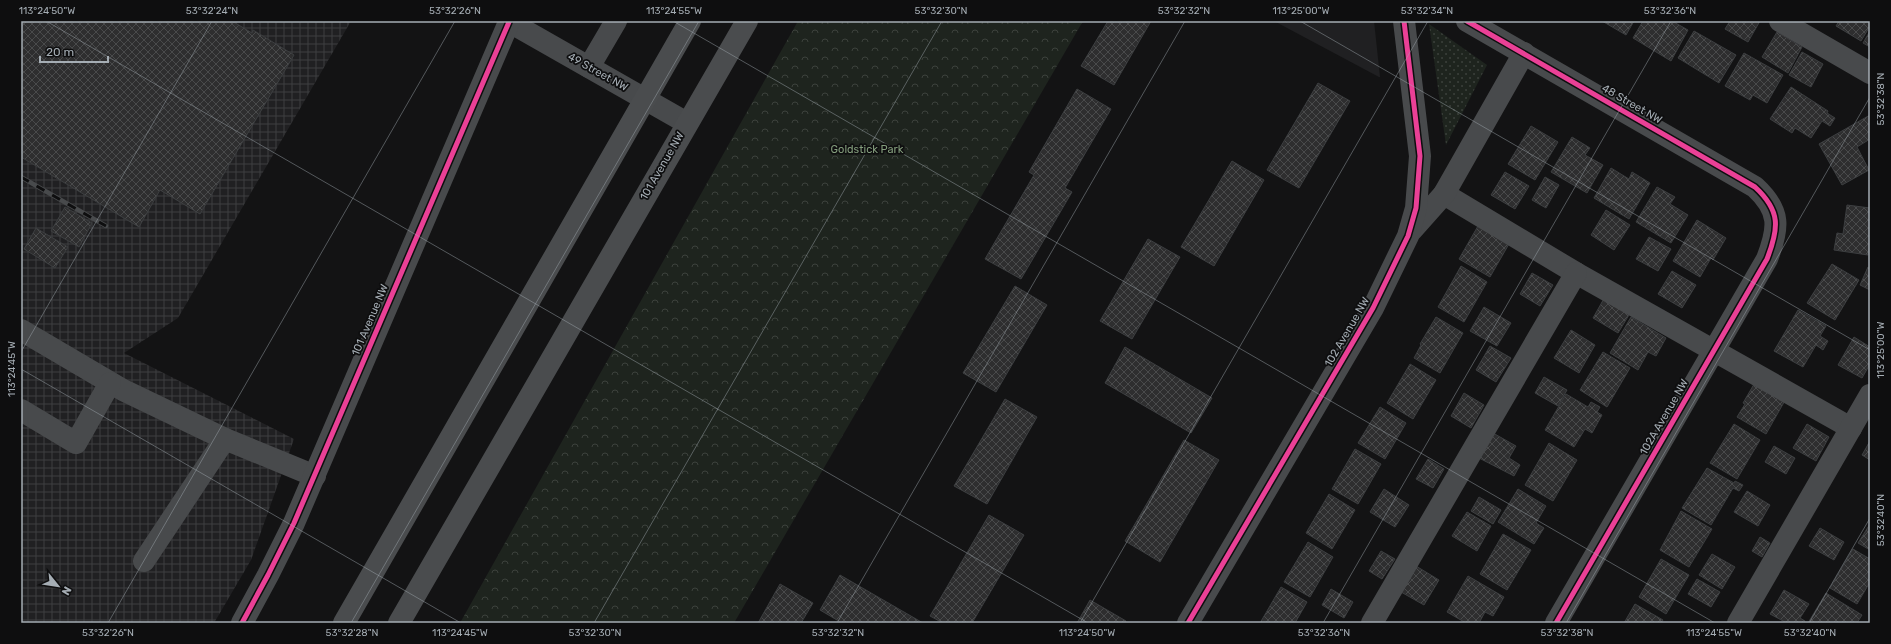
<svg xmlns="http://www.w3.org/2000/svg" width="1891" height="644" font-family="Rubik,sans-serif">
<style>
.built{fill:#202022}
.industrial{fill:url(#industrial-grid)}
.grass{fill:url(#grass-dots)}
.park{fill:url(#park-crowns)}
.building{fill:url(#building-cross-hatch);stroke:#3c3e40}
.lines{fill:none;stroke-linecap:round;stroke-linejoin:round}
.minor{stroke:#484a4c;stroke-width:22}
.major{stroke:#4a4c4e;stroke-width:22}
.rail-casing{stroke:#484a4c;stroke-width:4.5}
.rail{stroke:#0e0e0f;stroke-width:3;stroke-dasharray:9;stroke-linecap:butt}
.cycleway-casing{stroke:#0e0e0f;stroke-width:8}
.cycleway{stroke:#ea4096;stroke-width:5}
.ticks{fill:none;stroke:#a5adb4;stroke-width:1;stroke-opacity:0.45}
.labels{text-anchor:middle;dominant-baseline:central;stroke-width:3.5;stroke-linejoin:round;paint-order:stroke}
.street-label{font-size:11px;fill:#a5adb4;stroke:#0e0e0f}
.park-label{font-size:11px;fill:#849e7d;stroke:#0e0e0f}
.neatline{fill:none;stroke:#a5adb4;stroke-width:1.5}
.ticks-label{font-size:10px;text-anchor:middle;fill:#a5adb4}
</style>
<defs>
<pattern id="industrial-grid" width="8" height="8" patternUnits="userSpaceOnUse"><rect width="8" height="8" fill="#202022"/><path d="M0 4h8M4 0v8" fill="none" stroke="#3d3e40"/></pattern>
<pattern id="grass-dots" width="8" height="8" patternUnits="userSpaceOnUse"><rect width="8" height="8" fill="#1e241e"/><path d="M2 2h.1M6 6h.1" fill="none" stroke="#3c413c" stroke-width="1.8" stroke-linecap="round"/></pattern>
<pattern id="park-crowns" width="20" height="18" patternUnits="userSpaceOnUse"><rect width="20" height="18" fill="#1e241e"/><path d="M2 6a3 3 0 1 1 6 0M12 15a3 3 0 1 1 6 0" fill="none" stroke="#3c413c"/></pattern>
<pattern id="building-cross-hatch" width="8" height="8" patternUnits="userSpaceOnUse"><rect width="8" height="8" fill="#2e2e2f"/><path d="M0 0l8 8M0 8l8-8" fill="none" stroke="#494a4b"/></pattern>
</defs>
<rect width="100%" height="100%" fill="#131314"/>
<path class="built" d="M1274 21H1374L1380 77H1379Z"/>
<path class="industrial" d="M21 21H351L178 318 124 353 294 439 251 560 214 623H21Z"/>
<path class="grass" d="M1429 24 1487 65 1446 145Z"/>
<path class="park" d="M798 21H1083L734 623H460Z"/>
<g class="building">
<path d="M21 21H232L252 33 253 30 294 55 200 214 160 190 139 227 21 157Z"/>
<path d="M1108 21H1151L1114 85 1081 66Z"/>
<path d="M1602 21H1634L1626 35Z"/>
<path d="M1643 21H1672L1688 30 1671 61 1633 38Z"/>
<path d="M1730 21H1760L1748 42 1725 29Z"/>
<path d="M1839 21H1870V26L1861 41 1836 26Z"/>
<path d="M1694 31 1736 55 1719 83 1678 58Z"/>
<path d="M1870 31V47L1863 43Z"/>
<path d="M1777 32 1802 47 1788 73 1762 57Z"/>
<path d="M1802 52 1823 64 1811 87 1789 75Z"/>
<path d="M1744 53 1783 75 1767 103 1753 95 1750 100 1725 86Z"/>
<path d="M1318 83 1350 101 1299 188 1267 170Z"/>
<path d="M1791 87 1828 111 1827 113 1835 118 1830 126 1822 121 1811 138 1795 128 1792 133 1770 119Z"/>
<path d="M1077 89 1111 109 1065 188 1072 192 1021 279 985 259 1034 175 1029 172Z"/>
<path d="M1870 115V139L1857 147 1869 170 1842 185 1819 144Z"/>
<path d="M1531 126 1558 142 1535 180 1508 164Z"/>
<path d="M1572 137 1590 148 1585 155 1603 165 1587 193 1551 172Z"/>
<path d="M1232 161 1264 180 1214 266 1181 247Z"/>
<path d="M1611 168 1629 179 1632 172 1650 183 1629 219 1594 198Z"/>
<path d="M1505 172 1529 186 1515 209 1491 195Z"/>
<path d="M1545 177 1559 185 1546 208 1532 200Z"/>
<path d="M1657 187 1675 197 1670 204 1688 215 1671 243 1636 222Z"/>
<path d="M1847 205 1870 208V238L1868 255 1834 250 1837 233 1843 234Z"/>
<path d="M65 207 92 223 79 247 51 231Z"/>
<path d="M1606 210 1630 225 1614 250 1591 235Z"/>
<path d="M1482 219 1513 237 1490 277 1459 259Z"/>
<path d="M1697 220 1726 238 1713 260 1711 258 1700 277 1673 261Z"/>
<path d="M36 228 68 247 55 268 24 249Z"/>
<path d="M1649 237 1671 249 1658 271 1636 259Z"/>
<path d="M1148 239 1180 257 1132 339 1100 321Z"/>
<path d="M1832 264 1859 280 1835 320 1807 303Z"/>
<path d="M1461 266 1487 282 1464 322 1438 307Z"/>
<path d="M1868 267 1870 268V290L1860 285Z"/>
<path d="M1672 271 1696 285 1682 308 1658 294Z"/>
<path d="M1532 273 1553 285 1540 306 1520 294Z"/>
<path d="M1015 286 1047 305 996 392 963 373Z"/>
<path d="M1606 295 1632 310 1618 333 1593 318Z"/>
<path d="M1484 307 1511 323 1497 346 1470 331Z"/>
<path d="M1798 310 1826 326 1820 336 1828 341 1823 350 1816 345 1803 367 1774 351Z"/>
<path d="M1436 317 1463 333 1440 373 1414 358 1421 345 1420 344Z"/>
<path d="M1631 317 1666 338 1656 356 1648 352 1638 370 1610 353Z"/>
<path d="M1571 330 1595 345 1579 373 1554 358Z"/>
<path d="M1854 337 1870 347V364L1862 378 1838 365Z"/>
<path d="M1490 346 1511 358 1496 382 1476 370Z"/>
<path d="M1125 347 1212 398 1191 433 1105 383Z"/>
<path d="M1603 352 1630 368 1607 407 1580 390Z"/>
<path d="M1410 364 1436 380 1413 419 1387 403Z"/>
<path d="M1544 377 1567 390 1558 406 1535 393Z"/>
<path d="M1757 379 1787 397 1766 434 1737 417 1745 404 1743 403Z"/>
<path d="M1464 393 1484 405 1471 428 1451 416Z"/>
<path d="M1566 394 1588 407 1591 402 1600 407 1597 412 1602 415 1592 433 1585 429 1574 447 1545 430Z"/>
<path d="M1005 399 1037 417 987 504 954 486Z"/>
<path d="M1380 407 1406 423 1385 459 1358 443Z"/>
<path d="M1734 424 1760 440 1737 479 1710 463Z"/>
<path d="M1807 424 1829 437 1816 461 1793 448Z"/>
<path d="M1493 433 1516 446 1509 458 1520 465 1514 476 1479 458Z"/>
<path d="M1184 440 1219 460 1160 562 1125 541Z"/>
<path d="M1870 441V460L1862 455Z"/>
<path d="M1549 443 1577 460 1553 501 1525 485Z"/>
<path d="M1774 446 1795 458 1786 474 1765 462Z"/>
<path d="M1355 449 1381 464 1358 504 1332 489Z"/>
<path d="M1428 459 1444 469 1433 488 1416 479Z"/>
<path d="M1707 468 1734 483 1735 481 1743 485 1739 491 1733 488 1711 525 1682 508Z"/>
<path d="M1384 489 1409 505 1395 527 1370 512Z"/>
<path d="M1518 489 1546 506 1536 523 1544 528 1534 544 1498 522Z"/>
<path d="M1747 491 1770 505 1758 526 1734 512Z"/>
<path d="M1329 494 1355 510 1332 549 1306 533Z"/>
<path d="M1479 497 1501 510 1493 524 1471 511Z"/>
<path d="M1681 511 1712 529 1689 567 1660 550Z"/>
<path d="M1467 512 1491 526 1477 551 1452 536Z"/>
<path d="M989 515 1024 535 972 623H943L930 616Z"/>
<path d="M1870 524V550L1858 543Z"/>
<path d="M1820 528 1844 542 1834 560 1809 546Z"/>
<path d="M1503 534 1531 550 1507 590 1480 574Z"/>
<path d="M1760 537 1770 543 1762 557 1752 551Z"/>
<path d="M1308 542 1333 557 1310 597 1284 582Z"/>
<path d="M1853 549 1870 559V582L1857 604 1830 588Z"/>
<path d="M1381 551 1395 559 1382 579 1369 571Z"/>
<path d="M1712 554 1735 567 1722 589 1699 575Z"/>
<path d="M1661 559 1689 575 1666 614 1639 597Z"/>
<path d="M1416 566 1439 580 1424 605 1401 592Z"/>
<path d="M840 575 923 623H842L820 610Z"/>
<path d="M1468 576 1504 597 1493 616 1485 612 1479 623H1466L1447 612Z"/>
<path d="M1697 579 1720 592 1711 607 1688 594Z"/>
<path d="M780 584 813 603 801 623H758Z"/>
<path d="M1281 587 1307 602 1295 623H1260Z"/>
<path d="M1331 589 1353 602 1344 618 1322 605Z"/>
<path d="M1784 590 1809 604 1800 618 1805 621 1804 623H1787L1770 614Z"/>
<path d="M1826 593 1862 615 1857 623H1808Z"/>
<path d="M1090 600 1126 621 1125 623H1077Z"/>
<path d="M1635 604 1663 620 1661 623H1622H1624Z"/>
</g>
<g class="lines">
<g class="minor">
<path d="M508 21 687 123"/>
<path d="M1467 21 1755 187C1781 211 1779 228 1767 259L1556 623"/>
<path d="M1780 21 1870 73"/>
<path d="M589 67 616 21"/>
<path d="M1444 194 1576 273 1851 428"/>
<path d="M1412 230 1444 194 1524 53"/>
<path d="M21 330 123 390 225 439"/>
<path d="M21 410 76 443 110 383"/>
<path d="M144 561 225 439 315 476"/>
<path d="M242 623 268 575 294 523 509 22"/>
<path d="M1188 623 1373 308 1408 236 1416 208 1420 156 1404 21"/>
<path d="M1372 623 1576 273"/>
<path d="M1738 623 1870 395"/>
</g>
<g class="major">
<path d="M344 623 690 21"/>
<path d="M399 623 747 21"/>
</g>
<g class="rail-casing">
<path id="rail" d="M21 177 106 226"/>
</g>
<use href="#rail" class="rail"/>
<g class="cycleway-casing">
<g id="cycleway">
<path d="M1467 21 1755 187C1781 211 1779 228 1767 259L1556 623"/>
<path d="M242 623 268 575 294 523 509 22 508 21"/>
<path d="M1188 623 1373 308 1408 236 1416 208 1420 156 1404 21"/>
</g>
</g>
<use href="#cycleway" class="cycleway"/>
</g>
<path class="ticks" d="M46 21 1088 623M673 21 1715 623M1300 21 1870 350M21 352 212 21M21 369 461 623M108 623 455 21M351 623 699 21M594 623 942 21M837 623 1185 21M1080 623 1428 21M1323 623 1671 21M1566 623 1870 97M1809 623 1870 518"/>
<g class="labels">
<g class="street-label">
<text transform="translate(598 72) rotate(29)">49 Street NW</text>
<text transform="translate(1632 104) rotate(30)">48 Street NW</text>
<text transform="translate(662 166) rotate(-60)">101 Avenue NW</text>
<text transform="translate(370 320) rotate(-67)">101 Avenue NW</text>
<text transform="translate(1347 332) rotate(-60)">102 Avenue NW</text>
<text transform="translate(1664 417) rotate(-60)">102A Avenue NW</text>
</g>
<g class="park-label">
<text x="867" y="149">Goldstick Park</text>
</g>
</g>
<rect width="1891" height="644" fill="none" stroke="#0e0e0f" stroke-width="44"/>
<g transform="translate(58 586) rotate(120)" stroke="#0e0e0f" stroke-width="3" paint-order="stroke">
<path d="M0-3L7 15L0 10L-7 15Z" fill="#a5adb4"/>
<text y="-6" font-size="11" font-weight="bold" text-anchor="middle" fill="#a5adb4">N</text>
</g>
<path d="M40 56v6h68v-6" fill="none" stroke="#a5adb4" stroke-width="2"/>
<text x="46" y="56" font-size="12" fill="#a5adb4" stroke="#0e0e0f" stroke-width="3" paint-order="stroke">20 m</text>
<rect x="22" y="22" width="1847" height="600" class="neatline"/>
<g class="ticks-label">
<text x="47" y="14">113°24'50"W</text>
<text x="212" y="14">53°32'24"N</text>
<text x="455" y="14">53°32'26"N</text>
<text x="674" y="14">113°24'55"W</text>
<text x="941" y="14">53°32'30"N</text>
<text x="1184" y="14">53°32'32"N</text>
<text x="1301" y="14">113°25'00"W</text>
<text x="1427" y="14">53°32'34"N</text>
<text x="1670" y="14">53°32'36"N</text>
<text transform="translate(1880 99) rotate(-90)" y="4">53°32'38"N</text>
<text transform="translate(1880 350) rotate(-90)" y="4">113°25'00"W</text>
<text transform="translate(11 369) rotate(-90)" y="4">113°24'45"W</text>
<text transform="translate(1880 520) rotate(-90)" y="4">53°32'40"N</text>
<text x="108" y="636">53°32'26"N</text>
<text x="352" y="636">53°32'28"N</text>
<text x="460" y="636">113°24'45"W</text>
<text x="595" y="636">53°32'30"N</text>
<text x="838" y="636">53°32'32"N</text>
<text x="1087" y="636">113°24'50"W</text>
<text x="1324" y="636">53°32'36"N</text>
<text x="1567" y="636">53°32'38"N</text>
<text x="1714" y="636">113°24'55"W</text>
<text x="1810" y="636">53°32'40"N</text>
</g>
</svg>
